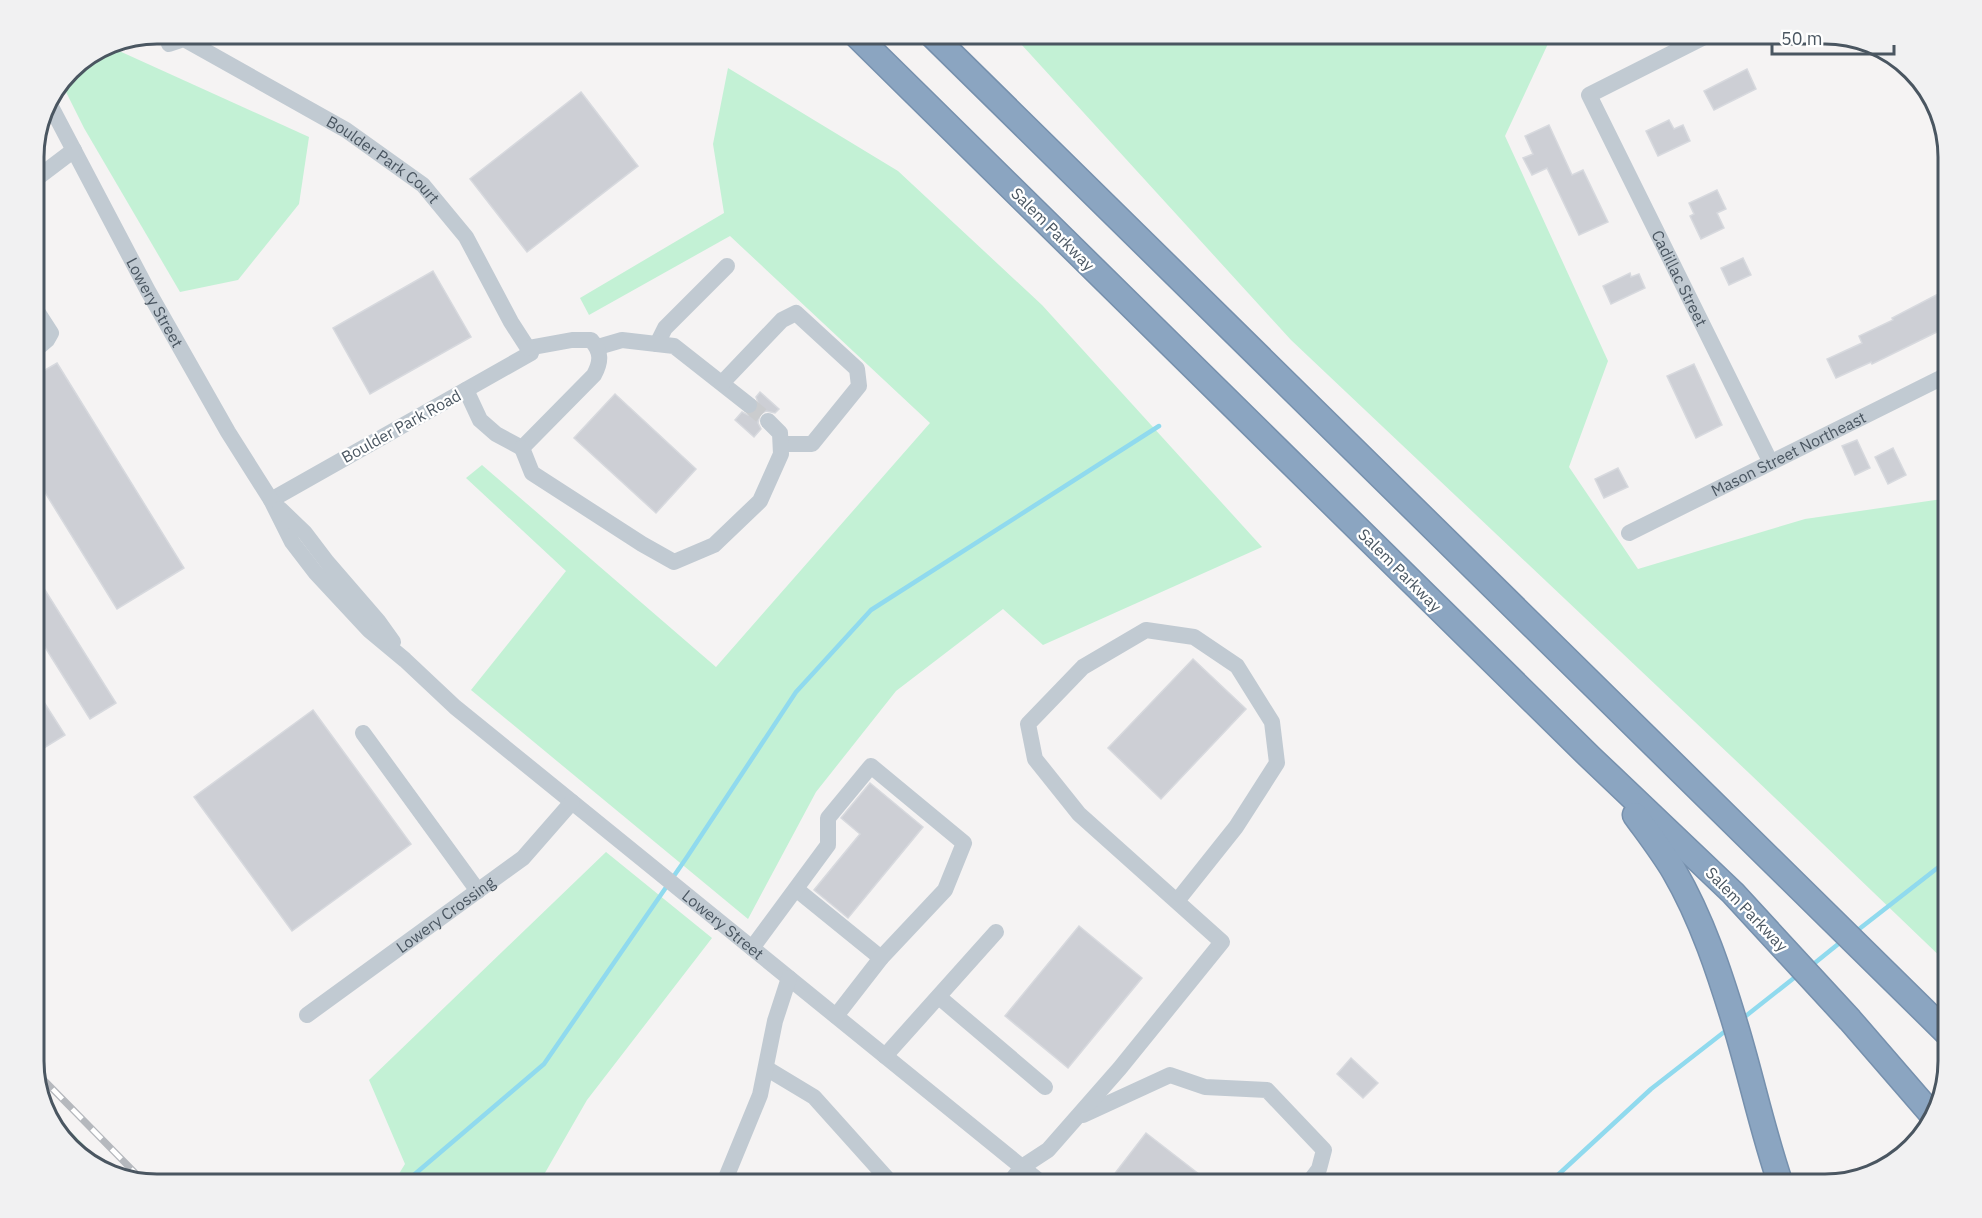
<svg xmlns="http://www.w3.org/2000/svg" width="1982" height="1218" font-family="'IBM Plex Sans',sans-serif">
<style>
.green{fill:#c3f1d5}
.lines{fill:none;stroke-linecap:round;stroke-linejoin:round}
.stream{stroke:#90daee;stroke-width:4.5}
.building{fill:#cdcfd5;stroke:#d7d9de;stroke-width:1.5}
.minor-tunnel{stroke:#caccce;stroke-width:16;stroke-dasharray:16 8;stroke-linecap:butt}
.highway-casing{stroke:#7690ad;stroke-width:27}
.minor{stroke:#c1cad2;stroke-width:16}
.highway{stroke:#8ba5c1;stroke-width:24}
.rail-casing{stroke:#b5b8bd;stroke-width:7}
.rail{stroke:#fff;stroke-width:4.5;stroke-dasharray:14;stroke-linecap:butt}
.labels{text-anchor:middle;dominant-baseline:central;stroke-width:4.5;stroke-linejoin:round;paint-order:stroke}
.street-label{font-size:16px;fill:#4a5661;stroke:#fff}
.rim{fill:none;stroke:#4a5661;stroke-width:3}
</style>
<rect width="100%" height="100%" fill="#f5f3f3"/>
<g class="green">
<path d="M1011 33H1553L1505 136 1608 361 1569 467 1638 569 1805 519 1949 498V965L1750 774 1291 340Z"/>
<path d="M106 45 309 137 299 204 238 280 180 292 84 128 61 82 69 69Z"/>
<path d="M728 68 898 171 1042 305 1262 547 1043 645 1003 609 896 691 816 792 748 919 471 690 566 571 466 478 482 465 716 667 930 423 730 236 589 315 580 298 724 213 713 144Z"/>
<path d="M606 852 712 938 587 1100 538 1185H392L405 1164 369 1080Z"/>
<path d="M44 1105 112 1173 95 1168 50 1124Z"/>
</g>
<g class="lines">
<g class="stream">
<path d="M1854 933 1949 859"/>
<path d="M1811 966 1842 941"/>
<path d="M1742 1019 1799 974"/>
<path d="M402 1185 544 1064 687 857 796 692 871 610 1159 426"/>
<path d="M1547 1185 1651 1089 1728 1029"/>
</g>
</g>
<g class="building">
<path d="M1747 69 1756 89 1714 110 1704 91Z"/>
<path d="M581 92 638 166 527 252 470 179Z"/>
<path d="M1669 120 1674 129 1683 125 1690 141 1658 156 1646 131Z"/>
<path d="M1549 125 1572 175 1583 170 1608 222 1579 235 1547 168 1532 175 1523 158 1533 154 1525 136Z"/>
<path d="M1717 190 1726 209 1717 213 1724 228 1701 239 1690 216 1694 214 1689 203Z"/>
<path d="M1743 258 1751 275 1729 285 1721 268Z"/>
<path d="M433 271 471 337 370 394 333 328Z"/>
<path d="M1630 273 1631 277 1639 274 1645 288 1611 304 1603 286Z"/>
<path d="M1942 292 1949 306V326L1872 364 1871 362 1836 378 1827 359 1862 343 1859 336 1893 320 1892 318Z"/>
<path d="M57 363 184 568 117 609 33 473V377Z"/>
<path d="M1694 364 1722 425 1696 438 1667 376Z"/>
<path d="M760 392 779 409 775 413 766 411 760 414 758 423 761 429 754 437 735 420 742 412 748 415 757 412 759 406 756 397Z"/>
<path d="M615 394 696 469 656 513 574 438Z"/>
<path d="M1857 440 1870 468 1855 475 1842 446Z"/>
<path d="M1893 448 1906 475 1888 484 1875 457Z"/>
<path d="M1618 468 1628 487 1604 498 1595 479Z"/>
<path d="M33 571 116 703 90 719 33 628Z"/>
<path d="M1193 659 1246 709 1161 799 1108 748Z"/>
<path d="M33 685 65 735 39 751 33 742Z"/>
<path d="M313 710 411 844 292 931 194 797Z"/>
<path d="M870 783 923 827 848 918 814 890 860 834 841 818Z"/>
<path d="M1079 926 1142 978 1068 1068 1005 1016Z"/>
<path d="M1351 1058 1378 1083 1363 1098 1337 1074Z"/>
<path d="M1146 1133 1213 1185H1106Z"/>
</g>
<g class="lines">
<path class="minor-tunnel" d="M749 405 768 421"/>
<g class="highway-casing">
<g id="highway">
<path d="M854 33 1591 758 1733 893 1850 1020 1934 1117"/>
<path d="M930 33 1949 1035"/>
<path d="M1635 815C1648 833 1662 851 1674 871 1702 919 1720 974 1736 1027 1752 1080 1763 1133 1781 1185"/>
</g>
</g>
<g class="minor">
<path id="s1" d="M1712 33 1589 95 1770 461"/>
<path id="s2" d="M169 44 184 39 346 130 423 185 466 237 511 322 531 353 271 500"/>
<path id="s3" d="M48 101 148 291 228 432 271 500 292 542 315 572 369 630 405 660 455 707 1044 1185"/>
<path d="M33 181 74 150"/>
<path d="M33 277 35 282 33 287"/>
<path d="M33 305 51 333 47 340 33 352"/>
<path d="M657 344 665 328 727 266"/>
<path d="M598 347 622 340 674 346 749 405"/>
<path d="M722 383 782 320 796 313 857 369 859 386 812 444H781"/>
<path d="M466 390 480 420 496 434 522 448 594 375C601 362 602 352 591 340H572L528 348"/>
<path d="M522 448 532 473 642 544 674 562 714 545 760 501 781 454 780 433 768 421"/>
<path d="M280 509 305 533 327 562 378 621 393 642"/>
<path d="M33 533 35 536"/>
<path id="s4" d="M1629 533 1949 374"/>
<path d="M363 733 478 891"/>
<path d="M796 889 881 958"/>
<path d="M752 948 828 845V818L871 766 964 843 945 890 881 958 836 1016"/>
<path d="M939 997 1045 1087"/>
<path id="s5" d="M307 1015 523 858 572 802"/>
<path d="M885 1056 996 932"/>
<path d="M766 1068 814 1097 893 1185"/>
<path d="M1083 1115 1170 1075 1205 1087 1267 1090 1324 1150 1319 1169 1307 1185"/>
<path d="M723 1185 760 1095 775 1021 789 978"/>
<path d="M1008 1185 1022 1167 1048 1150 1120 1068 1222 942 1079 814 1035 759 1028 724 1083 667 1146 630 1194 637 1237 666 1272 722 1277 763 1236 827 1177 901"/>
</g>
<use href="#highway" class="highway"/>
<g class="rail-casing">
<path id="rail" d="M33 1069 143 1181"/>
</g>
<use href="#rail" class="rail"/>
</g>
<g class="labels">
<g class="street-label">
<text stroke="none"><textPath href="#s2" startOffset="249">Boulder Park Court</textPath></text>
<text transform="translate(1053 229) rotate(45)">Salem Parkway</text>
<text stroke="none"><textPath href="#s1" startOffset="342">Cadillac Street</textPath></text>
<text stroke="none"><textPath href="#s3" startOffset="228">Lowery Street</textPath></text>
<text transform="translate(401 426) rotate(-29)">Boulder Park Road</text>
<text stroke="none"><textPath href="#s4" startOffset="178">Mason Street Northeast</textPath></text>
<text transform="translate(1400 570) rotate(45)">Salem Parkway</text>
<text transform="translate(1747 909) rotate(46)">Salem Parkway</text>
<text stroke="none"><textPath href="#s5" startOffset="171">Lowery Crossing</textPath></text>
<text stroke="none"><textPath href="#s3" startOffset="1082">Lowery Street</textPath></text>
</g>
</g>
<path d="M0 0H1982V1218H0ZM157 44H1825A113 113 0 0 1 1938 157V1061A113 113 0 0 1 1825 1174H157A113 113 0 0 1 44 1061V157A113 113 0 0 1 157 44Z" fill="#f1f1f2" fill-rule="evenodd"/>
<path class="rim" d="M157 44H1825A113 113 0 0 1 1938 157V1061A113 113 0 0 1 1825 1174H157A113 113 0 0 1 44 1061V157A113 113 0 0 1 157 44Z"/>
<path d="M1772 45v9h122v-9" fill="none" stroke="#4a5661" stroke-width="3"/>
<text x="1781" y="45" font-size="18" fill="#4a5661" stroke="#ffffff" stroke-width="4.5" paint-order="stroke">50 m</text>
</svg>
